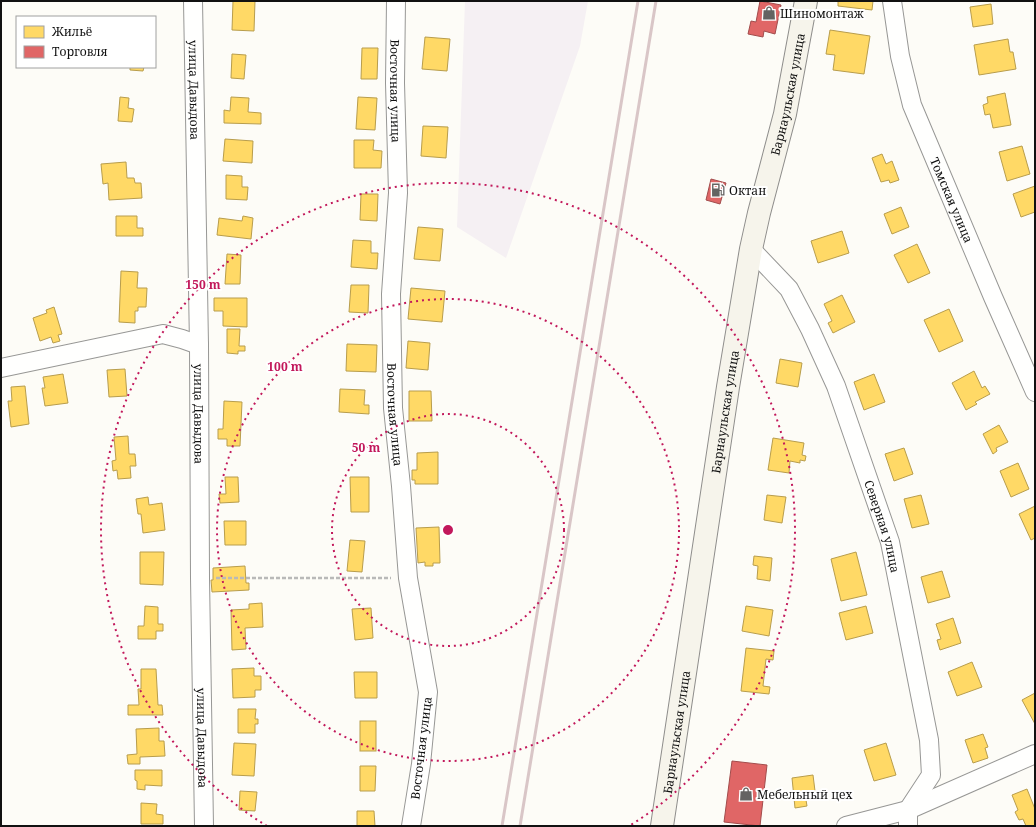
<svg xmlns="http://www.w3.org/2000/svg" width="1036" height="827" font-family="'Noto Serif',serif">
<style>
.industrial{fill:#f5f0f3}
.homes{fill:#ffd966;stroke:#b89d4c}
.shops{fill:#e06666;stroke:#a24c4c}
.lines{fill:none;stroke-linecap:round;stroke-linejoin:round}
.street-casing{stroke:#979795;stroke-width:20}
.secondary-casing{stroke:#8e8d8b;stroke-width:24}
.path{stroke:#b9b9b8;stroke-width:2.5;stroke-dasharray:4 2;stroke-linecap:butt}
.street{stroke:#fffffe;stroke-width:18}
.secondary{stroke:#f6f4eb;stroke-width:22}
.rail{stroke:#d9c6c7;stroke-width:3}
.ring{fill:none;stroke:#c2185b;stroke-width:2;stroke-dasharray:2 4}
.labels{text-anchor:middle;dominant-baseline:central;stroke-width:4;stroke-linejoin:round;paint-order:stroke}
.poi-label{font-size:12px;fill:#111;stroke:#fff;text-anchor:start}
.street-label{font-size:12px;fill:#111;stroke:#fff}
.centre{fill:#c2185b;stroke:#fff;stroke-width:2}
.ring-label{font-size:12px;text-anchor:middle;font-weight:bold;fill:#c2185b;stroke:#fff;stroke-width:4;stroke-linejoin:round;paint-order:stroke}
</style>
<rect width="100%" height="100%" fill="#fdfcf7"/>
<path class="industrial" d="M465 1H588L580 46 506 258 457 227Z"/>
<g class="homes">
<path d="M233 1H255L254 31 232 30Z"/>
<path d="M838 1H873L872 10 838 6Z"/>
<path d="M991 4 993 24 973 27 970 7Z"/>
<path d="M830 30 870 36 864 74 833 70 835 55 826 54Z"/>
<path d="M425 37 450 39 447 71 422 69Z"/>
<path d="M1008 39 1010 52H1013L1016 69 979 75 974 45Z"/>
<path d="M362 48H378L377 79H361Z"/>
<path d="M232 54 246 55 244 79 231 78Z"/>
<path d="M130 67H144L143 71 130 70Z"/>
<path d="M1005 93 1011 125 993 128 990 114 985 115 983 105 988 103 987 97Z"/>
<path d="M120 97 129 98 128 108 134 109 132 122 118 121Z"/>
<path d="M231 97 249 98 248 112 261 113V124L224 123V110L230 111Z"/>
<path d="M358 97 377 98 375 130 356 129Z"/>
<path d="M423 126 448 127 446 158 421 156Z"/>
<path d="M225 139 253 141 252 163 223 161Z"/>
<path d="M354 140H374L373 150 382 151 381 168H354Z"/>
<path d="M1022 146 1030 174 1007 181 999 152Z"/>
<path d="M882 154 886 164 892 161 899 180 890 183 889 180 881 182 872 158Z"/>
<path d="M126 162 127 178H134L135 183H141L142 198 109 200 108 183 103 184 101 164Z"/>
<path d="M226 175 242 176V187H248L247 200 226 199Z"/>
<path d="M1035 186V212L1021 217 1013 194Z"/>
<path d="M361 194H378L377 221 360 220Z"/>
<path d="M901 207 909 227 892 234 884 214Z"/>
<path d="M116 216H137V228H143V236H116Z"/>
<path d="M243 216 253 218 251 239 217 235 219 218 242 221Z"/>
<path d="M418 227 443 229 440 261 414 259Z"/>
<path d="M842 231 849 253 818 263 811 241Z"/>
<path d="M353 240 371 241V253H378L377 269 351 267Z"/>
<path d="M917 244 930 273 908 283 894 255Z"/>
<path d="M227 254 241 255 240 284H225Z"/>
<path d="M121 271 138 272 137 288H147L146 307H138V311H135V323L119 322Z"/>
<path d="M351 285H369L368 313 349 312Z"/>
<path d="M411 288 445 291 442 322 408 319Z"/>
<path d="M842 295 855 322 833 333 828 323 832 321 824 304Z"/>
<path d="M214 298H247V327L223 326V311H214Z"/>
<path d="M54 307 62 334 58 335 60 341 53 343 51 337 40 341 33 318 47 313 46 310Z"/>
<path d="M949 309 963 341 939 352 924 320Z"/>
<path d="M227 329H240L239 346H245V351H238V354L227 353Z"/>
<path d="M408 341 430 343 428 370 406 368Z"/>
<path d="M347 344 377 345 376 372 346 371Z"/>
<path d="M780 359 802 363 798 387 776 383Z"/>
<path d="M125 369 127 396 109 397 107 370Z"/>
<path d="M974 371 982 388 985 386 990 394 975 402 977 404 966 410 952 383Z"/>
<path d="M63 374 68 403 45 406 42 388H45L43 377Z"/>
<path d="M874 374 885 402 864 410 854 382Z"/>
<path d="M25 386 29 424 11 427 8 401H12L11 387Z"/>
<path d="M340 389 365 390 364 405H369V414L339 412Z"/>
<path d="M409 391H431L432 421H409Z"/>
<path d="M224 401 242 402 240 446H227V439H218V429H223Z"/>
<path d="M999 425 1008 442 996 448 997 451 993 454 983 434Z"/>
<path d="M128 436 129 454H135L136 466H130L131 478 118 479 117 470 113 471 112 461 116 460 114 437Z"/>
<path d="M773 438 804 443 802 455 806 456 805 461 800 460V463L790 461 789 473 768 470Z"/>
<path d="M904 448 913 474 894 481 885 454Z"/>
<path d="M438 452V484H415V480H412V470H417V453Z"/>
<path d="M1018 463 1029 489 1011 497 1000 471Z"/>
<path d="M225 477H238L239 502 220 503 219 494H226Z"/>
<path d="M350 477H369V512H351Z"/>
<path d="M767 495 786 497 782 523 764 520Z"/>
<path d="M921 495 929 524 912 528 904 499Z"/>
<path d="M148 497 149 505 162 503 165 530 143 533 141 514H138L136 499Z"/>
<path d="M1035 506V538L1031 540 1019 514Z"/>
<path d="M224 521H246V545H225Z"/>
<path d="M439 527 440 563H433V566H425V562L418 563 416 528Z"/>
<path d="M350 540 365 541 362 572 347 571Z"/>
<path d="M140 552H164L163 585 140 584Z"/>
<path d="M856 552 867 595 841 601 831 559Z"/>
<path d="M754 556 772 558 770 581 757 579 758 566 753 565Z"/>
<path d="M245 566 246 583H249V590L212 592 211 580H213V568Z"/>
<path d="M942 571 950 597 928 603 921 577Z"/>
<path d="M262 603 263 627 245 628 246 649 232 650 231 610 249 609V604Z"/>
<path d="M145 606 158 607V624H163V631H156V639H138V626H144Z"/>
<path d="M746 606 773 610 769 636 742 631Z"/>
<path d="M866 606 873 633 846 640 839 613Z"/>
<path d="M371 608 373 638 355 640 352 609Z"/>
<path d="M953 618 961 643 940 650 937 640 941 639 936 624Z"/>
<path d="M746 648 774 651 773 660 766 659 763 686 770 687 769 694 741 691Z"/>
<path d="M972 662 982 687 957 696 948 672Z"/>
<path d="M254 668V676H261V690H255V697L233 698 232 669Z"/>
<path d="M141 669H156L158 705H162L163 715H128V705H139L138 689H141Z"/>
<path d="M354 672H377V698H355Z"/>
<path d="M1035 693V724L1022 700Z"/>
<path d="M238 709H256L255 719H258V724H255V733H238Z"/>
<rect x="360" y="721" width="16" height="30"/>
<path d="M159 728V741H164L165 756 140 757V764H128L127 755 137 754 136 729Z"/>
<path d="M983 734 988 747 985 748 988 758 973 763 965 740Z"/>
<path d="M234 743 256 744 254 776 232 775Z"/>
<path d="M886 743 896 775 874 781 864 750Z"/>
<path d="M360 766H376L375 791H360Z"/>
<path d="M135 770H162V786L145 785V790L137 789V781L135 780Z"/>
<path d="M813 775 816 799 806 800 807 806 795 808 792 778Z"/>
<path d="M1027 789 1035 809V826H1026L1023 819 1019 820 1015 812 1018 810 1012 795Z"/>
<path d="M240 791 257 792 255 811 239 810Z"/>
<path d="M141 803 157 804 156 814 163 815V824H141Z"/>
<path d="M357 811H374L375 826H357Z"/>
</g>
<g class="shops">
<path d="M760 1 781 5 775 34 764 31 763 37 748 34 751 21 756 22Z"/>
<path d="M711 179 726 183 720 204 706 200Z"/>
<path d="M732 761 767 765 760 826 724 822Z"/>
</g>
<g class="lines">
<g class="street-casing">
<g id="street">
<path id="s1" d="M193 1 199 345 200 578 204 826"/>
<path id="s2" d="M396 1 395 83 398 193 391 294 393 408 401 486 408 578 428 692 421 764 411 826"/>
<path id="s3" d="M892 1 900 56 912 105 993 297 1035 392"/>
<path id="s4" d="M751 249 789 289 810 329 836 386 890 542 929 740 931 775 908 810V826"/>
<path d="M1 368 163 334 182 339 199 345"/>
<path d="M846 826 908 810 1035 754"/>
</g>
</g>
<g class="secondary-casing">
<g id="secondary">
<path id="s5" d="M662 826 728 387 751 249 759 213 785 114 806 1"/>
</g>
</g>
<path class="path" d="M216 578H391"/>
<use href="#street" class="street"/>
<use href="#secondary" class="secondary"/>
<g class="rail">
<path d="M502 826 638 1"/>
<path d="M520 826 656 1"/>
</g>
</g>
<g class="ring">
<circle cx="448" cy="530" r="116"/>
<circle cx="448" cy="530" r="231"/>
<path d="M267 826A347 347 0 1 1 629 826"/>
</g>
<defs>
<g id="shop-bare" transform="scale(1.08)"><path d="M-5-2.5h2.3a2.7 3.5 0 0 1 5.4 0H5L5.5 6h-11ZM-1.5-2.5h3a1.5 2.3 0 0 0-3 0Z" fill="#646362" stroke="#fff" stroke-width="2.5" paint-order="stroke"/></g>
<g id="fuel-bare" transform="scale(1.08)"><path d="M-5.5-6h7V0h2V4h1.3V-2.5L3-4.5l.8-.8L6-3V5H2.5V1h-1V6h-7ZM-4.2-4.7v3.2H.2V-4.7Z" fill="#646362" stroke="#fff" stroke-width="2.5" paint-order="stroke"/></g>
</defs>
<g fill-rule="evenodd">
<use href="#shop-bare" x="769" y="13"/>
<use href="#fuel-bare" x="718" y="190"/>
<use href="#shop-bare" x="746" y="794"/>
</g>
<g class="labels">
<g class="poi-label">
<text x="780" y="13">Шиномонтаж</text>
<text x="729" y="190">Октан</text>
<text x="757" y="794">Мебельный цех</text>
</g>
<g class="street-label">
<text stroke="none"><textPath href="#s1" startOffset="89">улица Давыдова</textPath></text>
<text stroke="none"><textPath href="#s2" startOffset="90">Восточная улица</textPath></text>
<text stroke="none"><textPath href="#s5" startOffset="743">Барнаульская улица</textPath></text>
<text stroke="none"><textPath href="#s3" startOffset="209">Томская улица</textPath></text>
<text stroke="none"><textPath href="#s5" startOffset="419">Барнаульская улица</textPath></text>
<text stroke="none"><textPath href="#s1" startOffset="413">улица Давыдова</textPath></text>
<text stroke="none"><textPath href="#s2" startOffset="414">Восточная улица</textPath></text>
<text stroke="none"><textPath href="#s4" startOffset="311">Северная улица</textPath></text>
<text stroke="none"><textPath href="#s5" startOffset="95">Барнаульская улица</textPath></text>
<text stroke="none"><textPath href="#s1" startOffset="737">улица Давыдова</textPath></text>
<text transform="translate(421 748) rotate(-83)">Восточная улица</text>
</g>
</g>
<circle cx="448" cy="530" r="6" class="centre"/>
<g class="ring-label">
<text x="203" y="289">150 m</text>
<text x="285" y="371">100 m</text>
<text x="366" y="452">50 m</text>
</g>
<rect width="1036" height="827" fill="none" stroke="#111111" stroke-width="4"/>
<rect x="16" y="16" width="140" height="52" fill="#ffffff" stroke="#a0a0a0"/>
<rect x="24" y="26" width="20" height="12" fill="#ffd966" stroke="#a0a0a0"/>
<text x="52" y="36" font-size="12" fill="#111111">Жильё</text>
<rect x="24" y="46" width="20" height="12" fill="#e06666" stroke="#a0a0a0"/>
<text x="52" y="56" font-size="12" fill="#111111">Торговля</text>
</svg>
